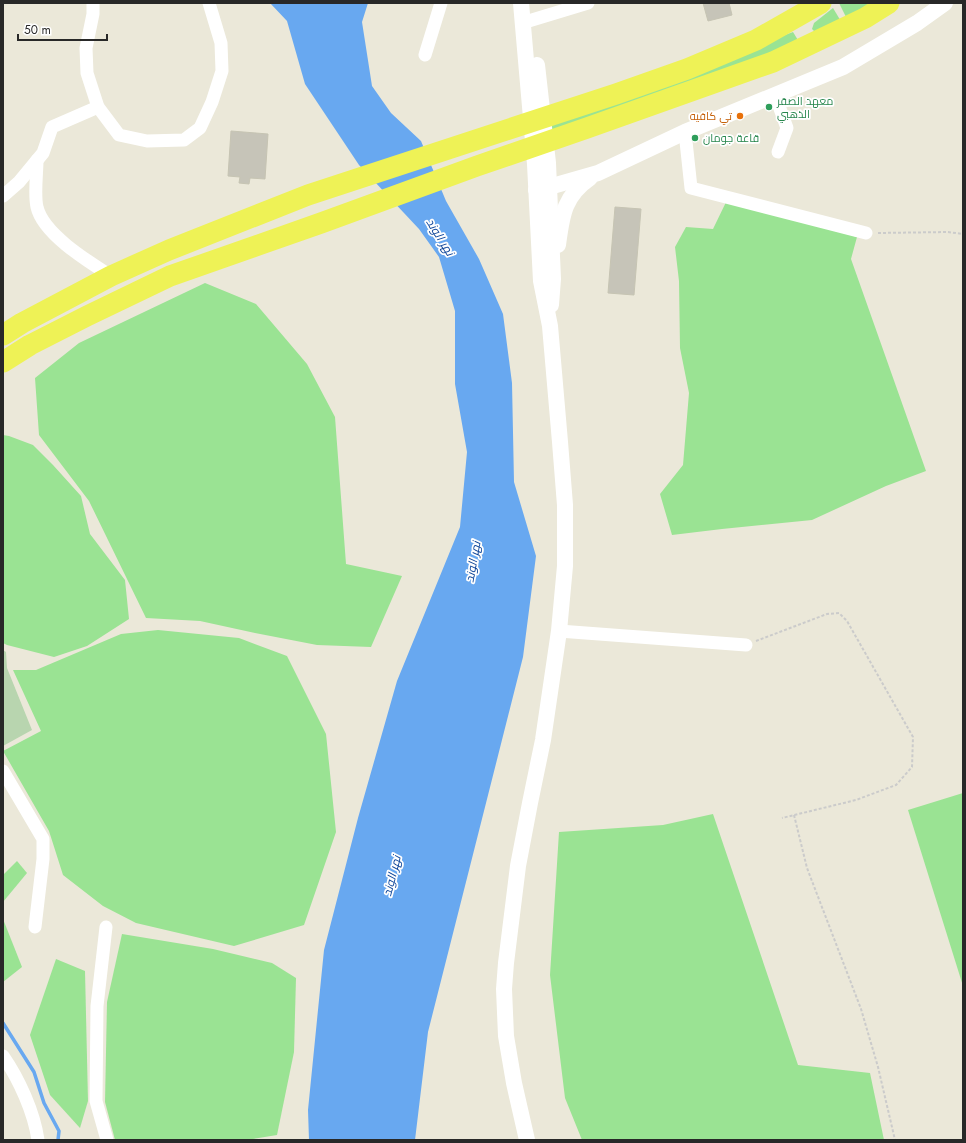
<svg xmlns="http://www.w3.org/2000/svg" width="966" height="1143" font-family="Jost,Cairo,sans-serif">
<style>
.green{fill:#9ae393}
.cemetery{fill:#b8d5af}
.water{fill:#68a8f0}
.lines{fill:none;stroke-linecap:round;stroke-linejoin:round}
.stream{stroke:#68a8f0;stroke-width:3.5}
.building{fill:#c6c4b8;stroke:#c6c4b3}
.path{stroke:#cbcbcb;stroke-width:2;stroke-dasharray:3 2;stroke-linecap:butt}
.minor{stroke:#fff;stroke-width:13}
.tertiary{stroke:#fff;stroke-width:16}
.primary{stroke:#eef256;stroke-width:21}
.leisure-dot{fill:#2e9e5b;stroke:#fff;stroke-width:1.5}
.food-dot{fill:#e8710a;stroke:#fff;stroke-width:1.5}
.labels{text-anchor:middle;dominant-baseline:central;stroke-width:3.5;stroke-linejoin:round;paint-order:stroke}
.leisure-label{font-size:11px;fill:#27864d;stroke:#fff;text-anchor:start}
.food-label{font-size:11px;fill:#c56008;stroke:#fff;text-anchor:end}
.water-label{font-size:12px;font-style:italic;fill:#0b4398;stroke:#fff}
</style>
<rect width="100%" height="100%" fill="#ebe8d9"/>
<g class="green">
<path d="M839 3H874L848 21Z"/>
<path d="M833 8 842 23 815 32 812 29 814 23Z"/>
<path d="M793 32 801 45 537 137 535 128Z"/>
<path d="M728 198 857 237 851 259 926 471 886 486 812 520 722 529 672 535 660 494 683 465 689 393 680 348 679 281 675 247 686 227 713 229Z"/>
<path d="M205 283 256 304 307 364 335 417 346 564 402 576 371 647 317 645 255 633 200 621 146 618 89 501 39 435 35 378 79 343Z"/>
<path d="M3 435 9 436 33 445 53 465 81 496 90 534 125 580 129 619 87 646 54 657 7 645 3 643Z"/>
<path d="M158 630 239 638 287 656 326 734 336 832 304 925 234 946 136 923 103 906 63 875 49 831 3 751 41 731 13 670H36L121 634Z"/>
<path d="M963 793V986L908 810Z"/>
<path d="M713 814 798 1065 870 1073 884 1140H582L565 1098 550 975 559 832 663 825Z"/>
<path d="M17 861 27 873 3 902V875Z"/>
<path d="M3 919 22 967 3 982Z"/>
<path d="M122 934 213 949 272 963 296 978 294 1052 277 1135 247 1140H115L105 1102 107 1002Z"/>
<path d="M56 959 85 971 88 1101 80 1128 50 1095 30 1035Z"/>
</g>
<path class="cemetery" d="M3 650 6 652 7 668 32 730 3 746Z"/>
<path class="water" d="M270 3H368L362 22 372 86 391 113 421 141 446 201 479 259 503 314 512 383 514 482 536 556 523 657 428 1032 415 1140H309L308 1110 324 950 358 818 397 681 460 527 467 452 455 384V311L439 257 419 229 359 165 305 84 287 21Z"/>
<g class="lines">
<path class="stream" d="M3 1023 34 1072 44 1103 59 1131 58 1140"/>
</g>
<g class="building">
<path d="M703 3H729L732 15 708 21Z"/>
<path d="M231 131 268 134 265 179 250 178 249 184 239 183 240 177 228 176Z"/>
<path d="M615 207 641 209 634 295 608 293Z"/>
</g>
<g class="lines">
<g class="path">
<path d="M878 233 948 232 963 234"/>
<path d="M756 641 827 614 839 613 847 621 913 737 912 767 896 785 856 800 782 818"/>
<path d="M794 815 807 868 861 1009 878 1067 895 1140"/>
</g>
<g class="minor">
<path d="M93 3V14L86 48 87 73 98 107 119 135 147 141 184 140 200 128 212 102 222 71 221 43 209 3"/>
<path d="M522 23 588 3"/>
<path d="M425 55 441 3"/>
<path d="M775 95 787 128 778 152"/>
<path d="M685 132 691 188 866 233"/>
<path d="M37 160C37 173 34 195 37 207 43 234 89 262 111 276"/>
<path d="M3 196 19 182 43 153 52 127 98 107"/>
<path d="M559 631 746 645"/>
<path d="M3 771 43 839V859L35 927"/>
<path d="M106 927 97 1006 96 1101 107 1140"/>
<path d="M3 1056C19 1079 34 1112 38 1140"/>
</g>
<g class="tertiary">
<path d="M521 3 535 164 541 281 550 326 560 442 565 505V566L559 631 543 740 530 803 518 866 506 963 504 989 506 1036 514 1083 527 1140"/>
<path d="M537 65 548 163 553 279 551 305"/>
<path d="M536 190 549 187 598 173 685 132 843 67 917 23 945 3"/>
<path d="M558 245C562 215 564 196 590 178"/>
</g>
<g class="primary">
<path d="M3 335 22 323 111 276 169 250 308 195 616 94 687 69 756 40 821 3"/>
<path d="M3 362 30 345 87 316 170 276 321 223 477 166 587 128 773 62 865 18 889 3"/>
</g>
</g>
<g class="leisure-dot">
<circle cx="769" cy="107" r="4"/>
<circle cx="695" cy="138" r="4"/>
</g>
<circle class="food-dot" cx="740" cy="116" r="4"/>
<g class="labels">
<g class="leisure-label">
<text x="777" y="101">معهد الصقر<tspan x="777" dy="13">الذهبي</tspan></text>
<text x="703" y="138">قاعة جومان</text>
</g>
<g class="food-label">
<text x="732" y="116">تي كافيه</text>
</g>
<g class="water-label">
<text transform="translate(440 237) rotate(58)">نهر الوند</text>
<text transform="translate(473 562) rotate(-80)">نهر الوند</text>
<text transform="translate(392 876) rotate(-76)">نهر الوند</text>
</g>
</g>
<rect width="966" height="1143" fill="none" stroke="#282828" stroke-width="8"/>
<path d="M18 34v6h89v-6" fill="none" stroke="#282828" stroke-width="2"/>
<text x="24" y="34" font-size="12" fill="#282828" stroke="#ffffff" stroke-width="3" paint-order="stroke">50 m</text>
</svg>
